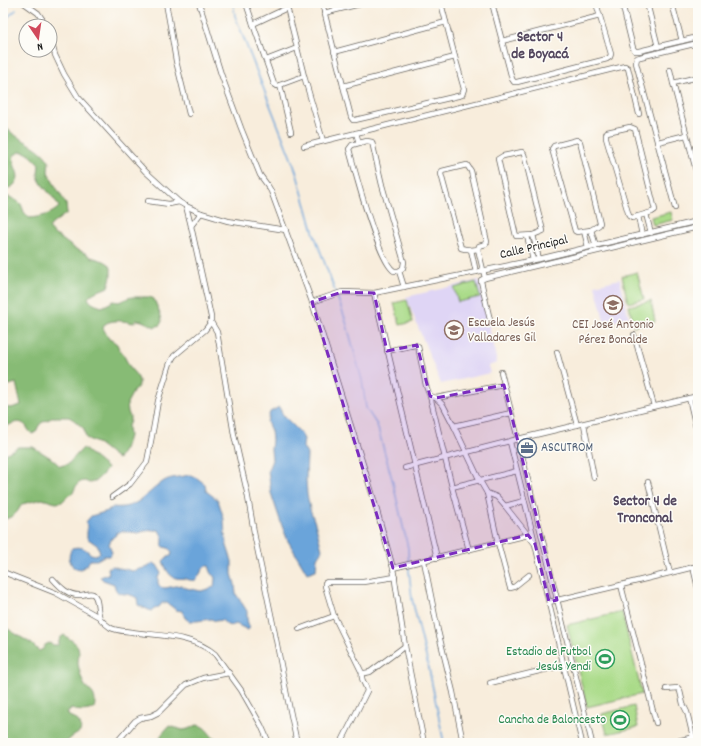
<svg xmlns="http://www.w3.org/2000/svg" width="701" height="746" font-family="Dekko,sans-serif">
<style>
.built{fill:#dfd5f5}
.green{fill:#aadb89;stroke:#637c52}
.forest{fill:#87bb75;stroke:#526c48}
.water{fill:#6aa4da;stroke:#43607b}
.lines{fill:none;stroke-linecap:round;stroke-linejoin:round}
.stream{stroke:#6aa4da;stroke-width:1.5}
.minor-casing{stroke:#69655f;stroke-width:6}
.minor{stroke:#fff;stroke-width:4.5}
.marked{fill:#7b2cbf;fill-opacity:0.2;stroke:#7b2cbf;stroke-width:3;stroke-dasharray:8 5;stroke-linejoin:round}
.labels{text-anchor:middle;dominant-baseline:central;stroke-width:3;stroke-linejoin:round;paint-order:stroke}
.street-label{font-size:13px;fill:#1c1c1c;stroke:#fdfcf7}
.education-label{font-size:13px;fill:#785e54;stroke:#fdfcf7;text-anchor:start}
.service-label{font-size:13px;fill:#4e5e75;stroke:#fdfcf7;text-anchor:start}
.leisure-label{font-size:13px;fill:#27864d;stroke:#fdfcf7;text-anchor:end}
.quarter-label{font-size:15px;font-weight:bold;fill:#53475f;stroke:#fdfcf7}
</style>
<rect width="100%" height="100%" fill="#fdfcf7"/>
<filter id="ink" filterUnits="userSpaceOnUse"><feTurbulence type="fractalNoise" baseFrequency=".025" numOctaves="2"/><feDisplacementMap in="SourceGraphic" scale="8" xChannelSelector="R" yChannelSelector="G"/><feConvolveMatrix kernelMatrix="1 2 1 2 8 2 1 2 1" color-interpolation-filters="sRGB"/></filter>
<filter id="wash" filterUnits="userSpaceOnUse"><feTurbulence type="fractalNoise" baseFrequency=".012" numOctaves="4" result="noise"/><feDisplacementMap in="SourceGraphic" scale="16" xChannelSelector="R" yChannelSelector="G"/><feGaussianBlur stdDeviation="0.9" result="paint"/><feColorMatrix in="noise" values="0 0 0 0 0 0 0 0 0 0 0 0 0 0 0 0 0 1.4 0 .05"/><feComposite in="paint" operator="in"/></filter>
<g filter="url(#wash)">
<rect width="100%" height="100%" fill="#f8eddc"/>
<g class="built">
<path d="M620 279 629 318 605 324 595 285Z"/>
<path d="M479 280 497 363 488 366 490 373 441 384 406 297Z"/>
</g>
<g class="green">
<path d="M671 212 673 220 653 225 651 217Z"/>
<path d="M637 272 644 299 628 303 622 276Z"/>
<path d="M476 282 480 297 458 302 454 288Z"/>
<path d="M407 300 413 322 400 325 394 303Z"/>
<path d="M651 301 655 321 634 326 629 306Z"/>
<path d="M622 612 642 694 587 707 567 625Z"/>
<path d="M634 706 638 727 607 734 602 714Z"/>
</g>
<g class="forest">
<path d="M3 124C14 140 38 143 49 161L48 171 49 175 66 204 67 213 52 224 49 228 55 235 59 237 74 248 87 254 91 257 104 261 109 264 111 268V277L108 287C100 291 93 291 88 298 91 304 96 305 102 307L114 301 119 302 128 298 132 297H150L154 299 161 316 162 321 160 325 155 327 142 321 137 320 133 323C125 321 112 319 105 324L103 328 109 339 113 341 117 344 119 349 124 356 131 369 137 376 139 380V385L133 392 127 403 128 412 130 417V421L128 426 129 436 125 449 118 459 99 444 86 438 84 429 74 420 69 417H54L41 423 38 427 36 432 32 434C29 431 28 429 26 426 19 418 10 425 3 428V407L11 408 21 405 16 383 6 386 3 378V292L5 288 3 282V196C10 196 16 200 21 204L24 212 29 218C40 217 51 215 59 207 55 196 38 185 38 174 38 171 39 167 39 164 35 160 27 150 20 152 19 152 15 155 14 155 11 168 24 174 14 185 11 188 8 189 3 190Z"/>
<path d="M18 447H33L51 458 60 466 68 464 83 448 107 468C105 473 95 483 90 483 88 483 86 481 84 481 77 482 75 488 73 493L69 495 62 502 56 503 42 499 22 504 17 512 13 516 3 520V455Z"/>
<path d="M3 626 32 644 39 651 43 649 45 645 49 643 53 645H58L60 638 64 635C69 639 76 642 78 647 80 653 78 658 78 663 78 666 82 681 84 684 85 687 88 688 90 691 95 694 96 702 94 708 86 712 79 711 71 709L67 712 69 716C77 719 83 723 80 732L72 737 65 743H3Z"/>
<path d="M197 725C206 726 208 733 214 738 220 739 225 739 230 743H157L162 734 169 726 183 730 188 729Z"/>
</g>
<g class="water">
<path d="M279 407 283 415 300 432 304 439 303 447 307 454 306 479 307 494 310 509 315 523 322 550 317 558 316 570 307 573 288 541 282 526 271 493 268 470 272 460 271 449 272 440 271 431 267 422 270 412Z"/>
<path d="M189 475 197 478 205 484 206 491 218 500 224 519 225 535 227 546 232 561V574L235 584 236 594 247 611V618L248 624 250 628 248 630 236 624C229 627 227 626 222 620L216 621 211 619 197 621H189L185 618 182 611 176 610 167 603H162L160 606 151 611 138 605 137 598C135 597 132 595 130 595 121 592 117 597 114 584L103 580 100 577 109 574 108 568 113 566 118 568 125 569 132 571 148 567 153 563 157 565 160 570 161 574 158 577V583L160 587 165 588 181 585 186 588 201 591 214 587 215 578 211 572 209 566H205L196 580C192 581 190 580 186 579 183 578 179 579 176 578 169 577 165 567 163 561L166 558 171 556 172 552 168 548 163 547C162 544 163 543 163 540 163 536 160 533 159 530H156L145 531 138 533 123 531 116 533V535L112 538 109 544 112 552 110 556H104L97 560H90L87 565 81 569 74 568C68 560 68 556 72 548 81 546 85 548 91 554L95 555 100 553 98 546 87 538V526L86 522 91 516 108 511 113 507C137 510 146 493 164 481 170 477 182 477 189 475Z"/>
</g>
<g class="lines">
<g class="stream">
<path d="M233 3 235 16 296 171 314 234 345 318 362 380 366 408 377 425 392 479 408 548 409 571 412 599 429 669 444 743"/>
<path d="M3 21 16 10"/>
</g>
</g>
</g>
<g filter="url(#ink)">
<g class="lines">
<g class="minor-casing">
<g id="minor">
<path d="M24 3 38 13 47 26"/>
<path d="M166 3 170 25 176 61 189 114"/>
<path d="M199 3 221 74 241 128 260 175 268 186 271 191 312 302 372 493 393 568 405 646 424 743"/>
<path d="M246 3 253 24 274 84 277 86 304 76"/>
<path d="M286 3 304 76 323 141"/>
<path d="M322 3 351 117 353 120H355L462 95 464 89 455 57 441 3"/>
<path d="M492 3 512 79 514 82H517L607 59 610 57 611 54 596 3"/>
<path d="M622 3 633 48 635 51H639L698 37"/>
<path d="M647 3 658 47"/>
<path d="M672 3 682 41"/>
<path d="M697 3 698 8"/>
<path d="M324 13 364 3"/>
<path d="M253 24 287 8"/>
<path d="M50 36 55 55 64 74 78 97 145 171 179 202 186 206 201 213 228 221 286 230"/>
<path d="M502 41 600 16"/>
<path d="M334 52 446 22"/>
<path d="M266 60 297 48"/>
<path d="M670 70 673 83"/>
<path d="M698 77 673 83 698 178"/>
<path d="M280 85 291 132"/>
<path d="M343 86 455 57"/>
<path d="M630 127 635 129 655 210 652 212 632 218 629 216 606 138V134L607 132Z"/>
<path d="M356 133 359 143 352 145 349 149C355 171 378 261 394 271H399L403 268 404 262 382 185 372 142 367 141 359 143"/>
<path d="M577 140 580 142 600 223 599 225 591 230 577 232 575 231 552 149 554 146Z"/>
<path d="M658 142 686 135"/>
<path d="M304 146 625 66 628 68 639 114"/>
<path d="M522 152 524 154 543 231 533 235 517 236H516L498 159 503 156Z"/>
<path d="M467 165 471 171 487 242 486 244 479 246 478 249 471 250 468 249H465L461 248 441 174 442 171Z"/>
<path d="M148 201 169 204 179 202"/>
<path d="M186 206 191 226 211 317V322L217 332 234 435 247 492 255 538 273 624 287 696 297 743"/>
<path d="M675 208 636 63 637 58 640 57 698 43"/>
<path d="M646 214 651 233"/>
<path d="M638 216 642 235"/>
<path d="M191 226 201 213"/>
<path d="M591 230 596 246"/>
<path d="M584 231 588 247"/>
<path d="M533 235 539 259"/>
<path d="M527 236 533 260"/>
<path d="M478 249 485 278 481 280V281L490 320"/>
<path d="M471 250 476 272"/>
<path d="M399 271 404 287"/>
<path d="M485 278 698 227"/>
<path d="M374 293 539 259 698 221"/>
<path d="M312 302 342 292 374 293 437 558"/>
<path d="M634 335 654 406"/>
<path d="M387 351 415 345 418 346 426 386 430 396 436 398 504 385"/>
<path d="M557 352 577 425"/>
<path d="M501 372 518 439 592 743"/>
<path d="M430 396 452 487 469 550"/>
<path d="M436 398 443 405 454 426 480 481 487 493 498 543 510 588 514 587 529 575"/>
<path d="M689 398 698 436"/>
<path d="M584 424 594 478"/>
<path d="M454 426 511 413"/>
<path d="M510 442 535 543"/>
<path d="M405 468 518 439 698 396"/>
<path d="M648 482 670 573"/>
<path d="M452 487 517 471"/>
<path d="M112 497 130 484 147 462 154 425 158 401 170 363 174 356 205 330 211 322"/>
<path d="M505 506 524 501"/>
<path d="M528 535 535 544 582 743"/>
<path d="M424 561 438 631 453 692 463 743"/>
<path d="M693 567 698 588"/>
<path d="M393 568 528 535 505 506 497 497 487 493"/>
<path d="M3 572 56 593 99 617"/>
<path d="M395 577 363 582H327L325 583V586L334 616 362 673H365L370 672 405 646"/>
<path d="M53 579C61 588 69 596 81 595 85 595 89 592 93 594 99 598 97 612 100 618 102 622 107 625 111 628 117 631 126 631 132 632 159 636 193 635 215 654L241 690 261 725 269 743"/>
<path d="M621 585 656 723"/>
<path d="M549 602 621 585 698 566"/>
<path d="M299 629 334 616"/>
<path d="M490 683 564 665"/>
<path d="M666 689 678 688 680 691 683 704 687 712 693 737"/>
<path d="M116 743 135 721 140 718 151 716 159 712 186 685 203 678 229 673"/>
<path d="M341 743 367 691C366 683 360 681 362 673"/>
<path d="M669 743 698 736"/>
</g>
</g>
<use href="#minor" class="minor"/>
</g>
</g>
<path class="marked" d="M342 292 374 293 387 351 417 345 430 396 436 398 504 385 557 600 549 602 535 544 528 535 393 568 312 302Z"/>
<defs>
<g id="school-ring" transform="scale(1)"><circle r="9.5" fill="#fdfcf7" stroke="#8d6e63" stroke-width="1.5"/><path d="M0-5L7-2L0 1L-7-2ZM-4 1L0 2.5L4 1V4Q0 6-4 4Z" fill="#8d6e63"/></g>
<g id="office-ring" transform="scale(1)"><circle r="9.5" fill="#fdfcf7" stroke="#5c6f8a" stroke-width="1.5"/><path d="M-6-3h4V-5.5h4V-3h4V5H-6ZM-1-4.5V-3h2v-1.5ZM-6 0V1H6V0Z" fill="#5c6f8a"/></g>
<g id="stadium-ring" transform="scale(1)"><circle r="9.5" fill="#fdfcf7" stroke="#2e9e5b" stroke-width="1.5"/><path d="M0-5a6.5 5 0 1 0 0 10a6.5 5 0 1 0 0-10ZM-3.5-1.8h7v3.6h-7Z" fill="#2e9e5b"/></g>
</defs>
<g fill-rule="evenodd">
<use href="#school-ring" x="613" y="305"/>
<use href="#school-ring" x="454" y="330"/>
<use href="#office-ring" x="527" y="448"/>
<use href="#stadium-ring" x="605" y="659"/>
<use href="#stadium-ring" x="620" y="720"/>
</g>
<g class="labels">
<g class="street-label">
<text transform="translate(534 248) rotate(-13)">Calle Principal</text>
</g>
<g class="education-label">
<text x="468" y="323">Escuela Jesús<tspan x="468" dy="15">Valladares Gil</tspan></text>
<text x="613" y="325" text-anchor="middle">CEI José Antonio<tspan x="613" dy="15">Pérez Bonalde</tspan></text>
</g>
<g class="service-label">
<text x="541" y="448">ASCUTROM</text>
</g>
<g class="leisure-label">
<text x="591" y="652">Estadio de Futbol<tspan x="591" dy="15">Jesús Yendi</tspan></text>
<text x="606" y="720">Cancha de Baloncesto</text>
</g>
<g class="quarter-label">
<text x="540" y="38">Sector 4<tspan x="540" dy="17">de Boyacá</tspan></text>
<text x="645" y="502">Sector 4 de<tspan x="645" dy="17">Tronconal</tspan></text>
</g>
</g>
<rect width="701" height="746" fill="none" stroke="#fdfcf7" stroke-width="16"/>
<g transform="translate(38 38) rotate(167)"><circle r="19" fill="#fdfcf7" stroke="#a3a29f"/>
<path d="M0-3L7 15L0 10L-7 15Z" fill="#d1495b"/>
<text y="-6" font-size="11" font-weight="bold" text-anchor="middle" fill="#1c1c1c">N</text>
</g>
</svg>
